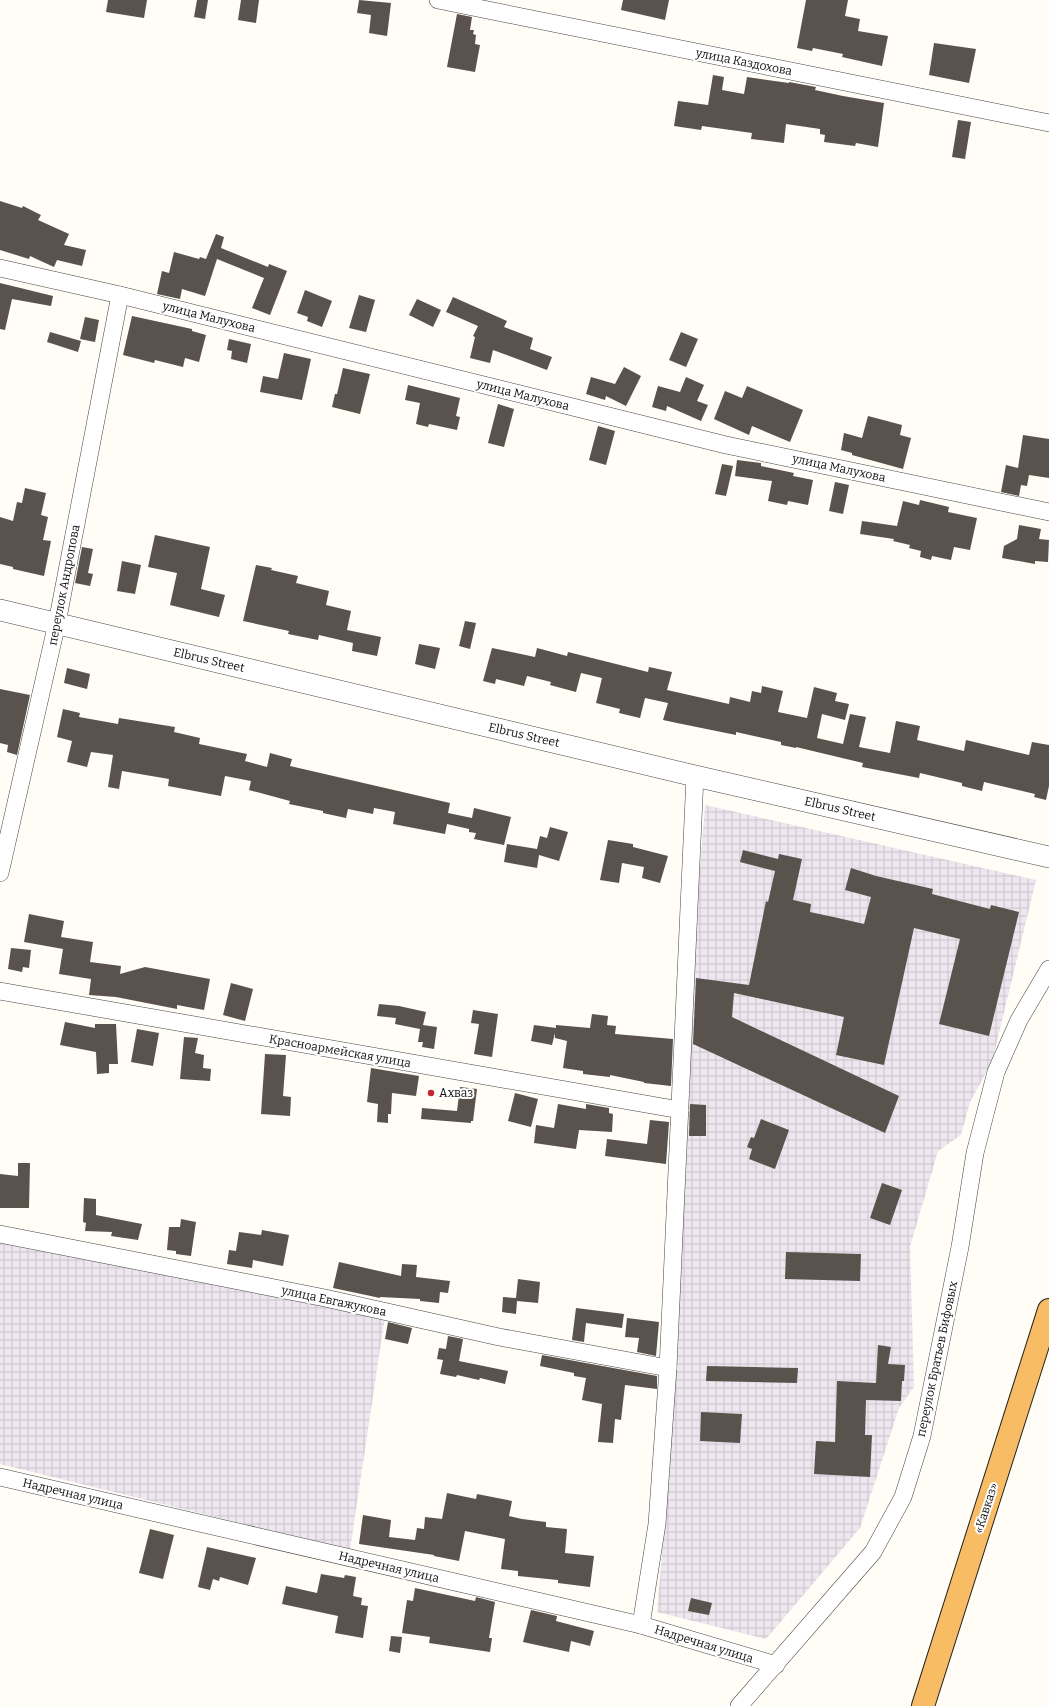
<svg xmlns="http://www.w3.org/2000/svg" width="1049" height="1706" font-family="Bitter,serif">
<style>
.industrial{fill:url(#industrial-grid)}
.building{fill:#5a524d}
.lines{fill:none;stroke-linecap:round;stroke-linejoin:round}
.minor-casing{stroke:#444;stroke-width:18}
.tertiary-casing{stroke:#444;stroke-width:22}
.trunk-casing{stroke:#222;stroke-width:24}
.minor{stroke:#fff;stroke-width:17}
.tertiary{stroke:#fff;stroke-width:21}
.trunk{stroke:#f7bc64;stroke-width:22}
.poi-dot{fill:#c4262e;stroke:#fff;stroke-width:1.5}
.labels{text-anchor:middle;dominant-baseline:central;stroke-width:4;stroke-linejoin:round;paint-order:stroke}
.street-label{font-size:12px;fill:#111;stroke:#fff}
.poi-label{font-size:12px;fill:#111;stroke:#fff;text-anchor:start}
</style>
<defs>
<pattern id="industrial-grid" width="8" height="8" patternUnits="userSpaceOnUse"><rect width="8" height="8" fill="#eee6ef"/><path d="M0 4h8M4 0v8" fill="none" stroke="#cbc4cc"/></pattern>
</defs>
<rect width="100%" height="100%" fill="#fffdf5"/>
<g class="industrial">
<path d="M705 805 1036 880 992 1062 970 1102 961 1135 938 1151 910 1247 914 1387 899 1408 860 1528 766 1639 657 1612 665 1521 686 1050Z"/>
<path d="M0 1241 385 1316 350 1550 0 1464Z"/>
</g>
<g class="building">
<path d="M108 0H147L144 18 106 12Z"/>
<path d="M197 0H208L205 19 194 17Z"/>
<path d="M241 0H259L256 23 238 20Z"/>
<path d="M359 0 391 3 387 36 369 33 371 15 357 13Z"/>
<path d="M623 0H669L665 20 621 10Z"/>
<path d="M806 0H848L845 16 860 19 858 31 888 36 882 66 842 57 843 54 813 48 812 51 797 48Z"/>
<path d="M457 14 472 17 470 30H474L473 34 476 35 475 44 480 45 475 72 447 67Z"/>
<path d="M934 43 976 49 969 83 929 75Z"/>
<path d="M713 75 724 77 722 90 744 94 747 77 789 83V82L816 87 815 90 843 96 884 103 878 147 856 143 855 146 824 142 825 135 820 134V129L786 124 784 143 751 139 752 133 702 126 701 130 674 126 678 101 708 105Z"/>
<path d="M958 120 971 122 965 159 952 157Z"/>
<path d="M0 201 22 208 23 206 41 215 38 220 69 234 64 245 86 250 82 266 57 260 54 267 30 256 29 259 0 250Z"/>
<path d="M216 234 224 237 221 248 268 267 269 264 287 271 270 315 252 308 264 278 217 259 205 296 182 289 180 299 157 294 162 271 169 273 174 252 199 259 200 257 206 259Z"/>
<path d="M0 283 53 296 51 306 12 299 5 330 0 329Z"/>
<path d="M305 290 332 301 322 327 307 321 308 317 297 313Z"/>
<path d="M359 295 375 300 366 332 349 328Z"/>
<path d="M453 297 507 321 504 327 533 338 530 349 552 357 547 370 493 350 490 363 470 358 475 337 473 336 478 326 446 312Z"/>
<path d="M417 299 441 310 433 327 409 315Z"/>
<path d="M132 316 192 329V331L206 335 199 362 185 358 183 367 155 360 154 363 123 355Z"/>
<path d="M85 317 99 320 95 342 80 339Z"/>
<path d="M50 332 81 341 78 352 47 342Z"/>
<path d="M681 332 698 339 686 367 669 360Z"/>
<path d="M229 339 251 344 247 363 231 359 232 351 227 350Z"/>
<path d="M284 353 311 359 302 400 260 392 263 376 278 379Z"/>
<path d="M624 367 641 376 626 406 606 396 605 400 586 394 591 377 615 384Z"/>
<path d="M343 368 370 374 360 414 332 407 335 394H337Z"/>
<path d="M686 377 704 385 697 401 708 405 701 421 667 406 666 411 652 407 658 386 680 392Z"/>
<path d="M408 385 460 398 456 416 460 417 457 430 429 424 428 427 416 424 420 403 405 400Z"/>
<path d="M747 386 803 410 790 442 752 426 749 435 714 419 725 391 742 398Z"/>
<path d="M498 404 514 409 504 447 488 443Z"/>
<path d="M868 416 902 425 900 435 911 438 903 469 852 455V453L841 450 844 433 862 438Z"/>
<path d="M598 426 615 431 606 465 589 460Z"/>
<path d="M1023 435 1049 439V478L1029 475 1027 486 1021 485 1019 496 1001 492 1006 465 1018 468Z"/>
<path d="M737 460 761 463V466L794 473 793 476 813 480 808 505 788 501 787 505 768 501 772 481 735 476Z"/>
<path d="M722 464 733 466 726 496 715 494Z"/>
<path d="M835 482 849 485 843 514 829 511Z"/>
<path d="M25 488 46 493 41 515 48 517 43 540 51 541 44 576 13 569V567L0 564V517L13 521 17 502 22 503Z"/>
<path d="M920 500 949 507 948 512 977 518 970 550 954 547 951 560 932 556 931 560 920 557 921 551 909 548 910 545 893 541 894 539 860 534 862 521 897 526 903 501 919 505Z"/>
<path d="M1019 525 1041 529 1039 539 1049 540 1048 562 1035 561V564L1002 558 1004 546 1017 539Z"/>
<path d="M155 535 210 547 201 589 225 595 219 617 170 605 177 573 148 567Z"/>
<path d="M82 547 93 549 88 573 93 574 90 586 75 583Z"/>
<path d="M122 561 141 565 135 594 117 591Z"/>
<path d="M256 565 272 568 271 570 298 576 296 583 329 591 326 605 351 611 347 630 381 637 377 656 352 651 353 643 319 635 318 640 288 634 289 631 243 621Z"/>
<path d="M465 621 476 623 470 649 459 646Z"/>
<path d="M419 644 440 648 435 669 415 664Z"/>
<path d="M492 648 535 657 537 648 567 656 568 652 648 672 649 667 672 672 667 690 729 704 730 697 750 702 752 691 761 693 762 686 783 691 778 712 807 718 814 687 837 693 835 701 849 704 845 720 822 714 817 738 843 744 850 714 866 717 859 747 890 753 896 721 920 726 917 740 964 751 966 740 1029 755 1032 742 1049 745V786L1046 800 1034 797 1035 794 984 782 982 791 962 786V783L920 773 919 778 862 767 863 763 796 747V748L781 745V742L736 732V735L677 723 663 720 668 703 645 698 640 718 619 713 620 709 596 703 602 678 581 673 576 692 550 685 551 682 527 676 524 686 496 679 495 684 483 681Z"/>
<path d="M67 668 90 674 87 689 64 683Z"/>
<path d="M0 689 30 695 17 755 7 752 8 745 0 743Z"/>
<path d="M63 709 80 713 79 717 118 724 119 718 175 727 174 732 200 738 199 744 247 754 245 761 267 767 270 753 292 759 290 766 450 803 448 813 472 818 474 808 511 817 504 845 474 839 476 833 469 832V829L447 824 445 834 393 824 395 812 374 808 373 814 348 809 346 818 323 813V811L289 804 290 801 249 790 251 781 225 776 221 796 168 786 169 779 122 771 119 789 108 787 113 755 91 752 87 767 67 762 72 741 57 737Z"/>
<path d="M550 827 568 832 559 861 539 855 537 868 504 862 507 844 537 849 540 836 547 838Z"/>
<path d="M608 840 633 844V847L668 856 660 883 642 878 644 867 622 863 619 883 600 880Z"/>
<path d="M743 850 778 859 779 854 802 859 793 900 811 904 810 912 838 918 864 924 871 897 845 890 851 868 876 876 933 889 932 894 990 909 991 905 1019 912 989 1036 939 1024 960 939 914 928 884 1065 836 1055 844 1017 734 993 732 1017 899 1096 885 1133 693 1044 696 978 749 985 766 901 768 902 775 871 740 862Z"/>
<path d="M29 914 64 921 61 937 93 942 90 962 121 966 120 974 145 967 210 979 204 1010 177 1005V1009L116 997 89 995 91 979 59 974 63 949 24 942Z"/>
<path d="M11 948 31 950 29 968 23 967 22 972 8 969Z"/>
<path d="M231 983 253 989 245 1021 223 1015Z"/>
<path d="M379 1004 399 1006 426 1012 423 1025 437 1027 434 1049 422 1047 423 1042H418L420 1029 395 1024 396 1018 377 1016Z"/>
<path d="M473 1010 498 1014 492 1057 474 1054 479 1024 471 1023Z"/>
<path d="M592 1014 608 1016 607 1025 616 1026 615 1034 673 1039 671 1086 644 1083V1082L610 1075V1077L583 1074V1071L563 1068 567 1041 555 1038V1033L552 1045 531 1041 534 1025 556 1028V1025L590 1028Z"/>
<path d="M65 1022 95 1028V1024H116L118 1064H109V1073L97 1074 96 1052 60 1045Z"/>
<path d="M137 1029 159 1033 153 1066 131 1062Z"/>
<path d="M184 1037 198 1038 195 1053 204 1055 203 1068 211 1069 210 1081 180 1079Z"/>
<path d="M265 1054 286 1055 283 1096 291 1097 290 1116 261 1114Z"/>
<path d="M371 1068 419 1076 416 1096 392 1093 391 1114H388V1123L377 1122 378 1104 367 1102Z"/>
<path d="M460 1087 477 1089 473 1121H471V1123L421 1119 422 1108 457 1111Z"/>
<path d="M515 1093 538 1099 531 1127 508 1121Z"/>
<path d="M558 1104 586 1109V1104L609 1108V1113L613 1114 612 1132 579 1130 576 1149 534 1143 536 1125 554 1128Z"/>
<path d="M690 1104 706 1105V1136H689Z"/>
<path d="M761 1119 789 1130 775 1169 749 1159 752 1149 747 1147 751 1137 754 1138Z"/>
<path d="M650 1120 669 1122 666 1164 605 1156 607 1139 647 1144Z"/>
<path d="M18 1163H30L29 1208H0V1174L18 1176Z"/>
<path d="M882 1183 902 1190 890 1225 870 1218Z"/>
<path d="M84 1198 96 1199V1215L142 1224 138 1240 111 1236 112 1232 85 1231 86 1223 83 1222Z"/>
<path d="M181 1219 196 1222 191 1256 176 1254V1251L167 1250 169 1227H180Z"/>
<path d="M262 1230 289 1235 283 1266 253 1260 252 1268 227 1264 229 1250 236 1251 239 1232 261 1235Z"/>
<path d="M786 1252 861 1254 860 1281 785 1279Z"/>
<path d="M339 1262 401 1276 402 1264 417 1265 416 1277 450 1281 448 1293 440 1292 439 1303 420 1301V1299L380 1297V1298L333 1288Z"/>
<path d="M518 1279 540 1282 538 1303 517 1301 516 1314 502 1312 503 1297 516 1298Z"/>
<path d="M576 1308 624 1314 622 1328 586 1323 584 1342 572 1340Z"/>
<path d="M627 1318 659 1322 656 1356 637 1352 639 1338 625 1337Z"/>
<path d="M388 1322 412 1328 408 1344 385 1339Z"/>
<path d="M448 1336 463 1339 459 1361 508 1371 505 1384 480 1378 479 1380 457 1375 456 1377 440 1374 443 1360 437 1359 439 1348 446 1349Z"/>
<path d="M878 1345 891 1347 888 1364 905 1365 904 1381H902L901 1401 866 1400 865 1435H872L870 1477 814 1474 816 1441 835 1442 837 1381 876 1383Z"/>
<path d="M542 1355 657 1376V1389L625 1385 621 1420 615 1419 613 1443 598 1442 602 1404 582 1400 586 1378 574 1376V1373L540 1366Z"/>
<path d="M707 1366 798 1368 797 1383 706 1381Z"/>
<path d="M701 1412 742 1414 740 1443 700 1441Z"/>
<path d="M447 1493 476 1499 477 1494 512 1501 509 1516 522 1519 546 1522V1527L567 1529 565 1553 594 1556 590 1587 558 1583V1580L518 1576V1571L501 1569 505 1539 465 1531 459 1561 434 1556V1555L359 1544 363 1515 391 1520 389 1537 415 1540 417 1528 424 1529 425 1517 442 1519Z"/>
<path d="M150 1529 174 1535 163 1579 139 1573Z"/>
<path d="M207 1547 256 1558 248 1585 220 1577 219 1581 213 1579 210 1590 198 1587Z"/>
<path d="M321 1574 344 1578 345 1575 356 1577 353 1596 362 1598 361 1605 368 1606 363 1638 335 1633 338 1616 282 1604 286 1586 317 1593Z"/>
<path d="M415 1588 475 1601 476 1597 495 1602 489 1638H492L490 1652 429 1643 430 1637 402 1633 407 1600 413 1601Z"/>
<path d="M691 1598 712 1603 709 1615 688 1611Z"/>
<path d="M531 1610 557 1616 556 1621 594 1631 590 1646 571 1641 569 1652 523 1642Z"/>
<path d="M391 1636 402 1637 400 1653 389 1651Z"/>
</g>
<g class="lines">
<g class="minor-casing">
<g id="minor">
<path d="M438 0 1049 123"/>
<path d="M0 268 120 295 726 445 1049 512"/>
<path d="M0 873 57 623 120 295"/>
<path d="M0 991 680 1110"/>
<path d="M0 1234 325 1298 499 1337 668 1368"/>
<path d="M0 1477 641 1625 776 1665"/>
<path d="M641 1625 657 1524 668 1368 695 776"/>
<path d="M739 1706 873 1552 903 1497 922 1436 960 1247 975 1153 996 1072 1019 1020 1049 969"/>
</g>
</g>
<g class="tertiary-casing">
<path id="tertiary" d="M0 610 695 776 1049 857"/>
</g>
<g class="trunk-casing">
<path id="trunk" d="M923 1706 1049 1310"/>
</g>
<use href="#minor" class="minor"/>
<use href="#tertiary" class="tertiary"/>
<use href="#trunk" class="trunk"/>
</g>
<circle class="poi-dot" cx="431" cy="1093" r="4"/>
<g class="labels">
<g class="street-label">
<text transform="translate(744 62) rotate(11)">улица Каздохова</text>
<text transform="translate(209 317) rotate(14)">улица Малухова</text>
<text transform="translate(523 395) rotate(14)">улица Малухова</text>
<text transform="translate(839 468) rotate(12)">улица Малухова</text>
<text transform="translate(64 585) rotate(-79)">переулок Андропова</text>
<text transform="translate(209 660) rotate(13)">Elbrus Street</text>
<text transform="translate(524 735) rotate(13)">Elbrus Street</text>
<text transform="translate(840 809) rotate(13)">Elbrus Street</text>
<text transform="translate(340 1051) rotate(10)">Красноармейская улица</text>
<text transform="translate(334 1301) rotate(12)">улица Евгажукова</text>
<text transform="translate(937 1359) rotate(-78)">переулок Братьев Бифовых</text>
<text transform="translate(73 1494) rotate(13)">Надречная улица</text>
<text transform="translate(986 1508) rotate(-72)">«Кавказ»</text>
<text transform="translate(389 1567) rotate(13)">Надречная улица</text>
<text transform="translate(704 1644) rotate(17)">Надречная улица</text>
</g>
<g class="poi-label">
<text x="439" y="1093">Ахваз</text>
</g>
</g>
</svg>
